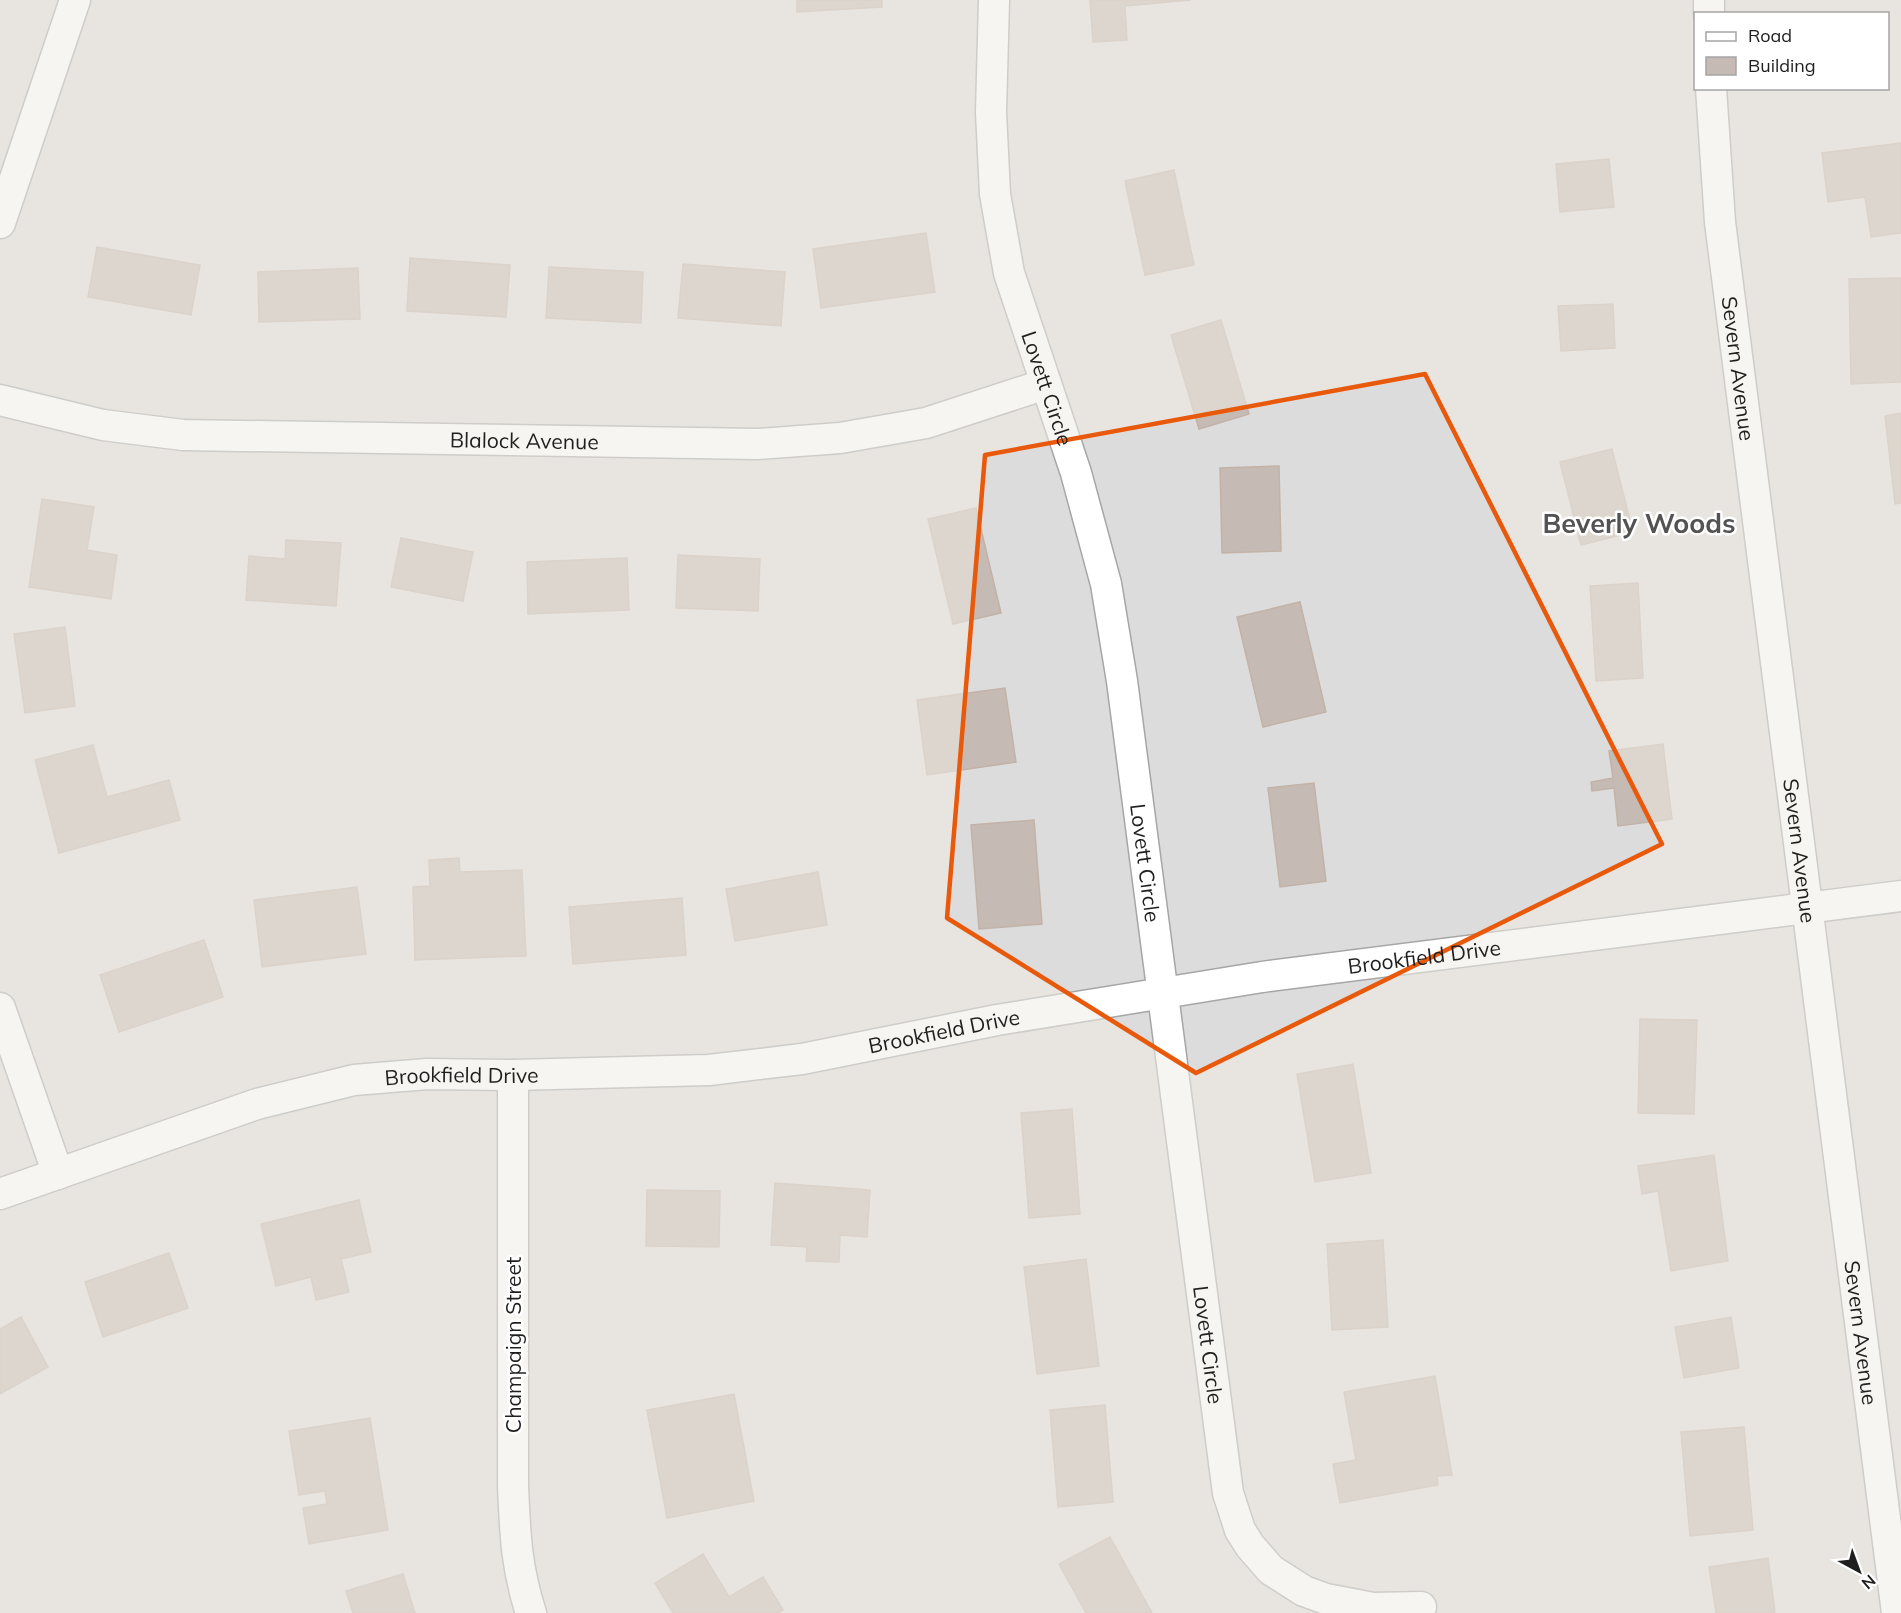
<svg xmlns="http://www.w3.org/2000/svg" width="1901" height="1613" font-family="Mulish,sans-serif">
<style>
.residential{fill:#dddcdc;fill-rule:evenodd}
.building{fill:#c5bbb4;stroke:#c2b2a7;stroke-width:1.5}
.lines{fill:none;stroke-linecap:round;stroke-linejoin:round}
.minor-casing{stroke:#a6a6a6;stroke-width:33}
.minor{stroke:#fff;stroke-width:30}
.marked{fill:none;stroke:#e8590c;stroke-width:4.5;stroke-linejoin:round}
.labels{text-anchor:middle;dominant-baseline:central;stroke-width:5;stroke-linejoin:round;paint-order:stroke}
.street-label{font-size:21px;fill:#1f1f1f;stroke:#fff}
.district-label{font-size:27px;font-weight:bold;fill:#525252;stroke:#fff}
</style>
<rect width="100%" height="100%" fill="#f0ece5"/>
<path class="residential" d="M0 0H1901V1613H0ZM1696 14H1888V88H1696Z"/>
<g class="building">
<path d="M797 0H882V7L797 12Z"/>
<path d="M1090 0H1191L1125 6 1127 40 1093 42Z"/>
<path d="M1901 143V233L1871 237 1865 197 1828 202 1822 153Z"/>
<path d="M1609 159 1614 207 1560 212 1556 164Z"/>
<path d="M1174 170 1194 265 1145 275 1125 181Z"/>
<path d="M926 233 935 292 821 308 813 249Z"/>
<path d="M97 247 200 265 191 315 88 297Z"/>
<path d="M410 258 510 265 506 317 407 311Z"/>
<path d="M683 264 785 272 781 326 678 318Z"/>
<path d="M549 267 643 272 641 323 546 318Z"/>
<path d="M358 268 360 319 259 322 258 272Z"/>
<path d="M1901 278V382L1851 384 1849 279Z"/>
<path d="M1613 304 1615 348 1561 351 1558 306Z"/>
<path d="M1221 320 1249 414 1199 429 1171 335Z"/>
<path d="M1901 413V503L1895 504 1885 416Z"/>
<path d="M1612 449 1633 532 1581 545 1560 462Z"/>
<path d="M1279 466 1281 551 1222 553 1220 468Z"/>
<path d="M42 499 94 507 87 550 117 555 111 599 29 587Z"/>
<path d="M976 508 1001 613 953 624 928 519Z"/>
<path d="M401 538 473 552 463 601 391 587Z"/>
<path d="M286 540 341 543 336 606 246 600 249 556 285 559Z"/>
<path d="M678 555 760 559 758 611 676 608Z"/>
<path d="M627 558 629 610 528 614 527 562Z"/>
<path d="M1638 583 1643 678 1596 681 1590 586Z"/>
<path d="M1300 602 1326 712 1263 727 1237 617Z"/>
<path d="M65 627 75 706 25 713 14 634Z"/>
<path d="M1005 688 1016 762 927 775 917 700Z"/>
<path d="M1663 744 1672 819 1618 826 1614 788 1592 791 1591 782 1613 778 1609 751Z"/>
<path d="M93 745 107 797 169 780 180 820 59 853 35 760Z"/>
<path d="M1314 783 1326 881 1280 887 1268 788Z"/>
<path d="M1034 820 1042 924 979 929 971 825Z"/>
<path d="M459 858 460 872 522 870 526 956 415 960 413 887 430 886 429 860Z"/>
<path d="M818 872 827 925 735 941 726 889Z"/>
<path d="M357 887 366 954 262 967 254 900Z"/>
<path d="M682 898 686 955 573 964 569 907Z"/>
<path d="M204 940 223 997 119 1032 100 975Z"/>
<path d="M1640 1019 1697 1020 1694 1114 1638 1113Z"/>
<path d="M1353 1064 1371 1173 1315 1182 1297 1074Z"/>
<path d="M1072 1109 1080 1214 1029 1218 1021 1113Z"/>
<path d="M1714 1155 1728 1261 1671 1271 1658 1191 1642 1194 1638 1166Z"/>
<path d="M775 1183 870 1190 867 1237 840 1235 839 1262 806 1261 807 1247 771 1245Z"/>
<path d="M647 1190 720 1191 719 1247 646 1246Z"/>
<path d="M359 1200 371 1252 341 1259 349 1292 316 1300 311 1277 276 1286 261 1224Z"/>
<path d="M1383 1240 1388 1327 1332 1330 1327 1244Z"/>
<path d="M169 1253 188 1308 103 1337 85 1282Z"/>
<path d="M1086 1259 1099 1366 1037 1374 1024 1267Z"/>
<path d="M21 1317 48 1367 0 1394V1329Z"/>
<path d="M1731 1317 1739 1368 1684 1378 1675 1327Z"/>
<path d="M1435 1376 1452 1475 1437 1476 1438 1485 1340 1503 1333 1464 1356 1460 1344 1392Z"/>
<path d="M734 1394 754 1501 667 1518 647 1410Z"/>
<path d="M1105 1405 1113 1502 1058 1507 1050 1410Z"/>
<path d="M370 1418 388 1530 309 1544 303 1508 327 1504 325 1491 299 1495 289 1431Z"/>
<path d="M1744 1427 1753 1530 1690 1536 1681 1432Z"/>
<path d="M1110 1537 1152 1613H1086L1059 1564Z"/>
<path d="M703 1554 729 1597 763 1577 783 1610 778 1613H673L655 1583Z"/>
<path d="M1768 1558 1775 1613H1716L1709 1567Z"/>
<path d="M403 1574 415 1613H353L346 1591Z"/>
</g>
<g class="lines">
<g class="minor-casing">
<g id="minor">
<path id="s1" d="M994 0 991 112 995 194 1009 273 1076 473 1106 584 1122 681 1228 1493 1240 1530 1250 1546 1271 1570 1304 1591 1326 1599 1373 1608 1421 1607"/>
<path d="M1709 0V14"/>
<path id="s2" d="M1711 88 1720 222 1897 1613"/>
<path d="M0 223 75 0"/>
<path id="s3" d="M0 400 103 425 183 435 758 444 840 438 926 423 1046 384"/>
<path d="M0 1008 58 1174"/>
<path d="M513 1075V1485C515 1533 516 1567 531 1613"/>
<path id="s4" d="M0 1194 257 1104 354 1080 427 1074 513 1075 709 1070 802 1059 997 1020 1262 977 1901 896"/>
</g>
</g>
<use href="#minor" class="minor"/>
</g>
<path d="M0 0H1901V1613H0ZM1425 374 1662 844 1196 1073 947 918 985 455Z" fill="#f0ece5" fill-opacity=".55" fill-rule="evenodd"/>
<path class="marked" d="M1425 374 1662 844 1196 1073 947 918 985 455Z"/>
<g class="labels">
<g class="street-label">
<text stroke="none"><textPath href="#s2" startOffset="282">Severn Avenue</textPath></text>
<text stroke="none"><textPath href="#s1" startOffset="396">Lovett Circle</textPath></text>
<text stroke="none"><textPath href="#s3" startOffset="528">Blalock Avenue</textPath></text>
<text stroke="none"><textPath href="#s2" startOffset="768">Severn Avenue</textPath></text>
<text stroke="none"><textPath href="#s1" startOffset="882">Lovett Circle</textPath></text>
<text stroke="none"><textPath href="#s4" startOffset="1452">Brookfield Drive</textPath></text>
<text stroke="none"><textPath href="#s4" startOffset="966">Brookfield Drive</textPath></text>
<text stroke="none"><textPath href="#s4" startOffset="480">Brookfield Drive</textPath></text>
<text stroke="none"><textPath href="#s2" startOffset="1254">Severn Avenue</textPath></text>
<text transform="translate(513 1345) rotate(-90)">Champaign Street</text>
<text stroke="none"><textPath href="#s1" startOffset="1368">Lovett Circle</textPath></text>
</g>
<g class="district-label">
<text x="1639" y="523">Beverly Woods</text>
</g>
</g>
<rect x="1694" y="12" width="195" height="78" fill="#ffffff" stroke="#a5a5a5" stroke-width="1.5"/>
<rect x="1706" y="32" width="30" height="9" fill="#ffffff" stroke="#a5a5a5" stroke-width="1.5"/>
<text x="1748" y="42" font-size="18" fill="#1f1f1f">Road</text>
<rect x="1706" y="57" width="30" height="18" fill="#c5bbb4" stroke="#a5a5a5" stroke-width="1.5"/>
<text x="1748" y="72" font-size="18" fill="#1f1f1f">Building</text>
<g transform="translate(1859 1571) rotate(139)" stroke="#ffffff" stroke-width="4.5" paint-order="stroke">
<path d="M0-4.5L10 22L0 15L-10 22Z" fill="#1f1f1f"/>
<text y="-9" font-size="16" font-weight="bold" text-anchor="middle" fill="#1f1f1f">N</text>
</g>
</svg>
